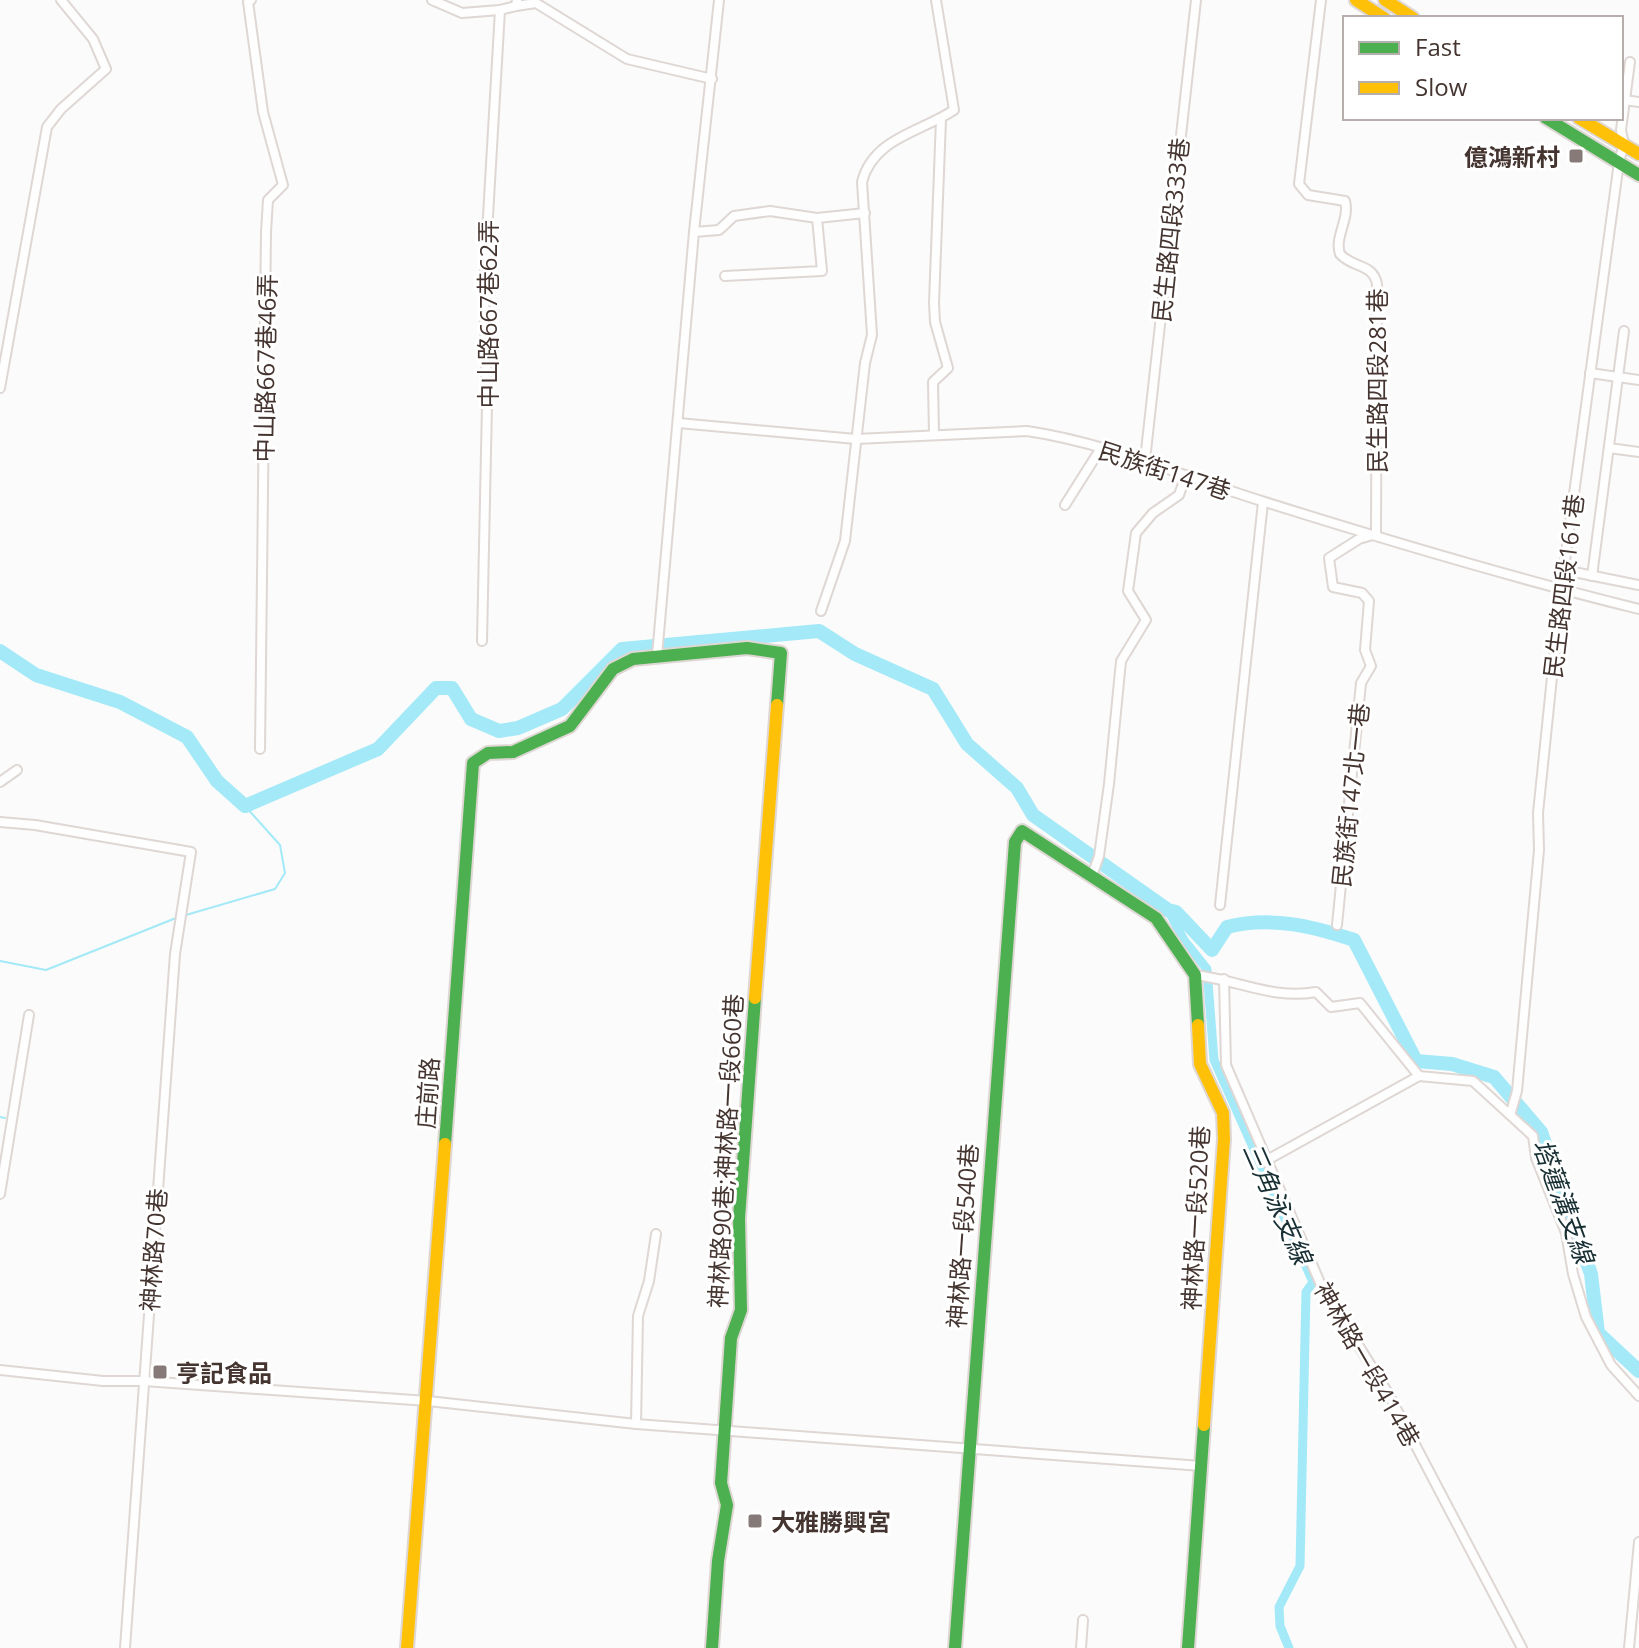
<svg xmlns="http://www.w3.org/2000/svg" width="1639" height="1648" font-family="'Open Sans','Noto Sans TC',sans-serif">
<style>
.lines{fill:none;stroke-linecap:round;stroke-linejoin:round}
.stream{stroke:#a3e9f8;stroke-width:2}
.canal{stroke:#a3e9f8;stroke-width:9}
.river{stroke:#a3e9f8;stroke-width:14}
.street-casing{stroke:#ded7d4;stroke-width:12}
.fast-casing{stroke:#ded7d4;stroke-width:16}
.slow-casing{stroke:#ded7d4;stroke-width:16}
.street{stroke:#fefefe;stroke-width:8}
.fast{stroke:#4caf50;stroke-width:12}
.slow{stroke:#ffc107;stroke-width:12}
.poi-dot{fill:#857a77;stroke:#fff;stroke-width:3}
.labels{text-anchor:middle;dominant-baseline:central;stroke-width:6;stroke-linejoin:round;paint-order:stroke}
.poi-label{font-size:24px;font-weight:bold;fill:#453530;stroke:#fff;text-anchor:start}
.street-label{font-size:24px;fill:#453530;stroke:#fff}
.water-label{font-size:26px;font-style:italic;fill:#182f34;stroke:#fff}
</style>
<rect width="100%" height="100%" fill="#fbfbfb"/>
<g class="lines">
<g class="stream">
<path d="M186 915 275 889 285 873 280 845 245 806"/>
<path d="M0 961 46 970 176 918"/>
<path d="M0 1117 5 1118"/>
</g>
<path class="canal" d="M1168 910 1184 940 1207 969 1214 1060 1313 1282 1306 1292 1300 1566 1279 1607 1280 1626 1289 1648"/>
<path class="river" d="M0 651 36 675 120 702 187 737 217 781 245 806 378 749 436 688H452L471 719 499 731 518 728 562 709 622 649 819 631 855 654 933 689 967 744 1017 788 1033 815 1168 910 1176 912 1212 950 1227 927C1271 916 1312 926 1354 940L1416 1061 1452 1064 1494 1077 1541 1132 1591 1274 1598 1333 1639 1371"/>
<g class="street-casing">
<g id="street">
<path d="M251 0 248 2 263 112 283 185 268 200 266 232 260 749"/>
<path d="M432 0 462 13 500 10"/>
<path d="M1321 0 1299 184 1308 195 1345 201C1350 219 1334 237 1340 254 1352 268 1373 263 1377 284L1376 534 1359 539 1329 558 1333 587 1362 593 1369 601 1365 650 1371 666 1361 683 1337 925"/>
<path d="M516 6 536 3 627 59 712 79"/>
<path d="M1624 100 1639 102"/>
<path d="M694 232 719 230 734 216 770 211 817 218 865 213"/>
<path d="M725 276 822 271 817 218"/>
<path d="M1590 373 1639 380"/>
<path d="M0 388 47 127 61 109 106 69 93 39 61 0"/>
<path d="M678 423 856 439 1027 431C1109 443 1186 478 1265 502 1389 541 1513 578 1639 609"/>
<path d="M934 435 933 382 948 368 935 322 934 303 941 119"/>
<path d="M1609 448 1639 452"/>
<path d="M1145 460 1196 0"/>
<path d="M1065 505 1101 448"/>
<path d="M1564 570 1639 585"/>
<path d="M1592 576 1624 331"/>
<path d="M821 611 845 541 865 363 872 335 862 182C873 138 921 132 954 110L936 0"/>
<path d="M482 641 487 405 484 285 500 10 516 6 517 0"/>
<path d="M657 656 694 232 719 0"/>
<path d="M0 782 17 770"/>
<path d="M0 822 35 825 191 852 175 954 125 1648"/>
<path d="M1092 876 1099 856 1109 784 1121 661 1146 620 1128 591 1136 533 1153 513 1179 495 1186 475"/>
<path d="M1220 905 1263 502"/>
<path d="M1195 975C1238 980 1274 1000 1316 992L1331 1007 1360 1003 1419 1076 1473 1081 1533 1136 1536 1158 1566 1233 1573 1274 1586 1317 1611 1365 1639 1396"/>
<path d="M1224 979 1226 1065 1321 1285 1388 1393 1522 1648"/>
<path d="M1511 1112 1517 1091 1539 850 1538 813 1561 590 1619 162 1624 144 1621 130 1630 62"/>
<path d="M1267 1160 1419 1076"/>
<path d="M0 1194 29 1015"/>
<path d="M0 1370 103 1381H144L428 1401 636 1424 1202 1466"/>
<path d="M636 1424 638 1316 649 1281 656 1234"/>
<path d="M1081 1648 1083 1620"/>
<path d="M1629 1648 1639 1542"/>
</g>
</g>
<g class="fast-casing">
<g id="fast">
<path d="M1546 118 1639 175"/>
<path d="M445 1144 473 763 488 753 513 752 570 726 613 669 633 659 747 648 781 653 777 705"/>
<path d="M712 1648 718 1561 727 1505 721 1483 731 1338 741 1310 739 1218 755 998"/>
<path d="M955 1648 1015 842 1022 831 1156 918 1195 975 1198 1025"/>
<path d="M1188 1648 1204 1425"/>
</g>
</g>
<g class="slow-casing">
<g id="slow">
<path d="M1356 0 1384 18"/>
<path d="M1385 0 1413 18"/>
<path d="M1579 118 1639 154"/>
<path d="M755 998 777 705"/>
<path d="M1198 1025 1200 1064 1223 1113 1224 1139 1204 1425"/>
<path d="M407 1648 445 1144"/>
</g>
</g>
<use href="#street" class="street"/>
<use href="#fast" class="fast"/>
<use href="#slow" class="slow"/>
</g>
<g class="poi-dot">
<rect x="1568" y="148" width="16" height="16" rx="4"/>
<rect x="152" y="1364" width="16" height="16" rx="4"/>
<rect x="747" y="1513" width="16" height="16" rx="4"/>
</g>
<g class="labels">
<g class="poi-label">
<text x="1560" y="156" text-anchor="end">億鴻新村</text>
<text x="176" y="1372">亨記食品</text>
<text x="771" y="1521">大雅勝興宮</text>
</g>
<g class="street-label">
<text transform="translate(1170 230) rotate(-84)">民生路四段333巷</text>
<text transform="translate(487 314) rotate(-90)">中山路667巷62弄</text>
<text transform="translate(265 368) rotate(-89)">中山路667巷46弄</text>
<text transform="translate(1376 381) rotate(-90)">民生路四段281巷</text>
<text transform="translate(1165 470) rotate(18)">民族街147巷</text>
<text transform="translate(1563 586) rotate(-83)">民生路四段161巷</text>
<text transform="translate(1350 795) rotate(-84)">民族街147北一巷</text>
<text transform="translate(427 1093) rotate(-86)">庄前路</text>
<text transform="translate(725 1151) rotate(-87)">神林路90巷;神林路一段660巷</text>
<text transform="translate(1195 1218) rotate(-87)">神林路一段520巷</text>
<text transform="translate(962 1236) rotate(-86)">神林路一段540巷</text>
<text transform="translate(153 1250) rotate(-86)">神林路70巷</text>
<text transform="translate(1368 1364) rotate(60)">神林路一段414巷</text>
</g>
<g class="water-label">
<text transform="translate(1564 1201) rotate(70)">塔蓮溝支線</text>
<text transform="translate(1278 1203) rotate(66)">三角泳支線</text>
</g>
</g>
<rect x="1343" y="16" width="280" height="104" fill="#ffffff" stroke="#b5aeac" stroke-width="2"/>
<rect x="1359" y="42" width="40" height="12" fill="#4caf50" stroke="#b5aeac" stroke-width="2"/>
<text x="1415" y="56" font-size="24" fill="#453530">Fast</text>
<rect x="1359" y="82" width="40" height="12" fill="#ffc107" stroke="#b5aeac" stroke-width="2"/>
<text x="1415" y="96" font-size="24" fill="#453530">Slow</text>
</svg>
